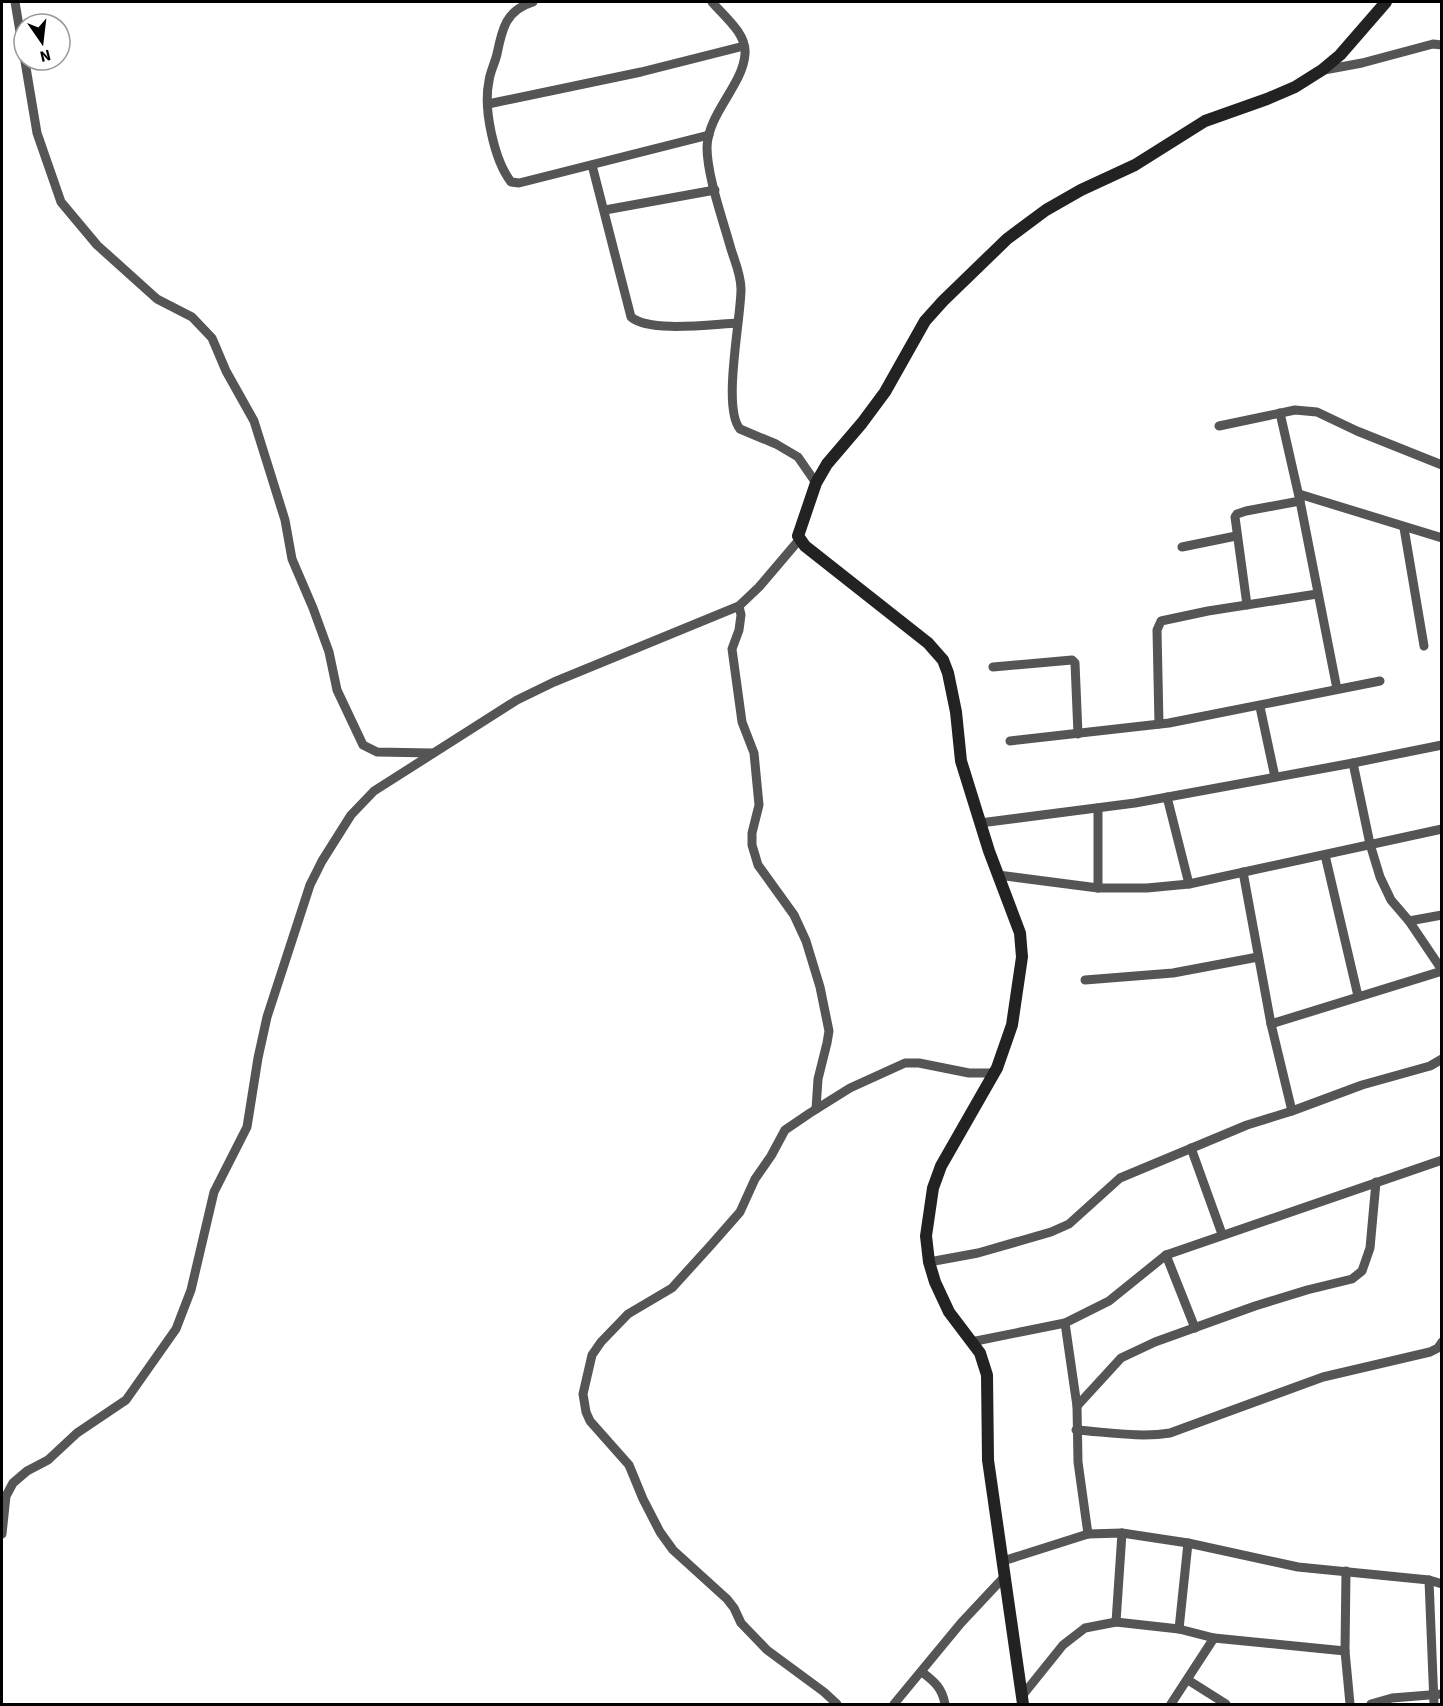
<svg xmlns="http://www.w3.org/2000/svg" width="1443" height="1706" font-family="'Source Sans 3',sans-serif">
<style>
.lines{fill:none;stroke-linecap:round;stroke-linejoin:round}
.street{stroke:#555;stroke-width:9}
.secondary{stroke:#222;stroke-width:12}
</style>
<rect width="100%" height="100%" fill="#fff"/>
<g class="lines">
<g class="street">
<path d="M15 2 37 133 61 202 97 245 157 299 192 317 212 338 226 371 254 421 285 520 292 559 313 608 329 652 337 690 363 745 377 752 432 753"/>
<path d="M533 2C506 10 502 29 497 54 495 63 490 72 489 81 483 108 494 160 511 182L519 183 535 179 709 135"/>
<path d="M712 2C724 16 747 34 745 54 743 85 708 113 707 147 707 176 723 220 731 249 735 262 741 275 741 289 741 319 722 408 740 429L776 444 798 457 816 483"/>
<path d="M1324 70 1362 63 1433 44 1442 45"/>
<path d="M488 104 641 72 744 46"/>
<path d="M592 165 631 317C650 333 713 324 737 323"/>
<path d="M605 210 715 190"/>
<path d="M1280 413 1300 501 1337 689"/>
<path d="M1219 426 1295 410 1317 412 1357 431 1442 465"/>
<path d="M1299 494 1442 538"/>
<path d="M1404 528 1424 646"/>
<path d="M1182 547 1236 536"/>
<path d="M1247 605 1235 517 1237 514 1246 511 1300 501"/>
<path d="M739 606 741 615 739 630 732 649 742 722 754 753 759 805 752 833V845L758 865 794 915 806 941 820 987 829 1031 827 1043 818 1079 816 1109"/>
<path d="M993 667 1072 660 1075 663 1078 734"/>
<path d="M1260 707 1275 777"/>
<path d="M1159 724 1157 630 1161 621 1208 611 1317 594"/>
<path d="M1010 741 1169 723 1380 681"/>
<path d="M1353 763 1370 844 1380 877 1391 900 1409 921 1442 970"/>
<path d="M1167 797 1189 884"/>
<path d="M1098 808V888"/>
<path d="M980 823 1135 803 1353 763 1442 745"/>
<path d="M1325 855 1358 996"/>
<path d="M1243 872 1271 1024 1292 1111"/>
<path d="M998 875 1098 888H1147L1189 884 1442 829"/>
<path d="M1409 921 1442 915"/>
<path d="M1085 980 1173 973 1258 957"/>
<path d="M1271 1024 1442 971"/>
<path d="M1191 1148 1222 1234"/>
<path d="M1166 1255 1195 1328"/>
<path d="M929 1262 978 1253 1051 1232 1069 1224 1120 1178 1247 1125 1292 1111 1362 1085 1430 1066 1442 1059"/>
<path d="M1065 1323 1077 1406 1078 1462 1088 1534"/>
<path d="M971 1342 1065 1323 1109 1301 1166 1255 1442 1160"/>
<path d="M1077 1406 1121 1358 1155 1342 1255 1306 1307 1290 1352 1279 1362 1271 1370 1248 1376 1182"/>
<path d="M1076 1430C1107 1432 1140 1438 1170 1433L1323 1377 1430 1352 1438 1348 1442 1342"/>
<path d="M2 1534 6 1496 13 1483 27 1471 48 1460 77 1433 126 1400 176 1329 191 1290 214 1192 247 1127 258 1058 267 1017 310 885 322 861 351 815 374 791 517 700 554 682 739 606 759 587 799 540"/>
<path d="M1003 1561 1088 1534 1122 1533 1188 1543 1298 1567 1429 1580 1442 1584"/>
<path d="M1346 1571 1345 1651 1350 1704"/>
<path d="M1429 1580 1434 1704"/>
<path d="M1116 1622 1122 1533"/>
<path d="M1179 1629 1188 1543"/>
<path d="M922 1672C935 1682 942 1688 945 1704"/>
<path d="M1188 1680 1226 1704"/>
<path d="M1022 1696 1063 1645 1085 1628 1116 1622 1179 1629 1214 1638 1345 1651"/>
<path d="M837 1704 824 1692 767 1650 741 1623 734 1608 727 1599 673 1550 660 1532 643 1499 629 1465 590 1421 586 1412 583 1394 592 1355 601 1342 628 1314 672 1288 711 1245 740 1212 755 1179 771 1156 785 1130 810 1113 850 1088 905 1063H919L969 1073H994"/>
<path d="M894 1704 961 1623 1005 1576"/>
<path d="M1171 1704 1214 1638"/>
<path d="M1371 1704 1392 1698 1442 1694"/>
</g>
<path class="secondary" d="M1023 1704 988 1460 987 1375 980 1353 949 1312 935 1282 929 1262 926 1236 933 1188 941 1166 997 1068 1012 1025 1022 957 1020 933 989 851 961 761 956 712 948 673 943 660 928 643 805 546 798 536 816 483 827 464 862 423 885 392 925 321 943 301 1007 239 1046 210 1081 190 1135 165 1205 121 1267 99 1295 87 1322 70 1340 55 1386 2"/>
</g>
<rect width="1443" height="1706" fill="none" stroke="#000000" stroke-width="6"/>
<g transform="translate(42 42) rotate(166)"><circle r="28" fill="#ffffff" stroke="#999999" stroke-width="1.5"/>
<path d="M0-4.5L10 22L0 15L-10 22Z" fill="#000000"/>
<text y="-9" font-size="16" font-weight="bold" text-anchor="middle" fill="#000000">N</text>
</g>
</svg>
